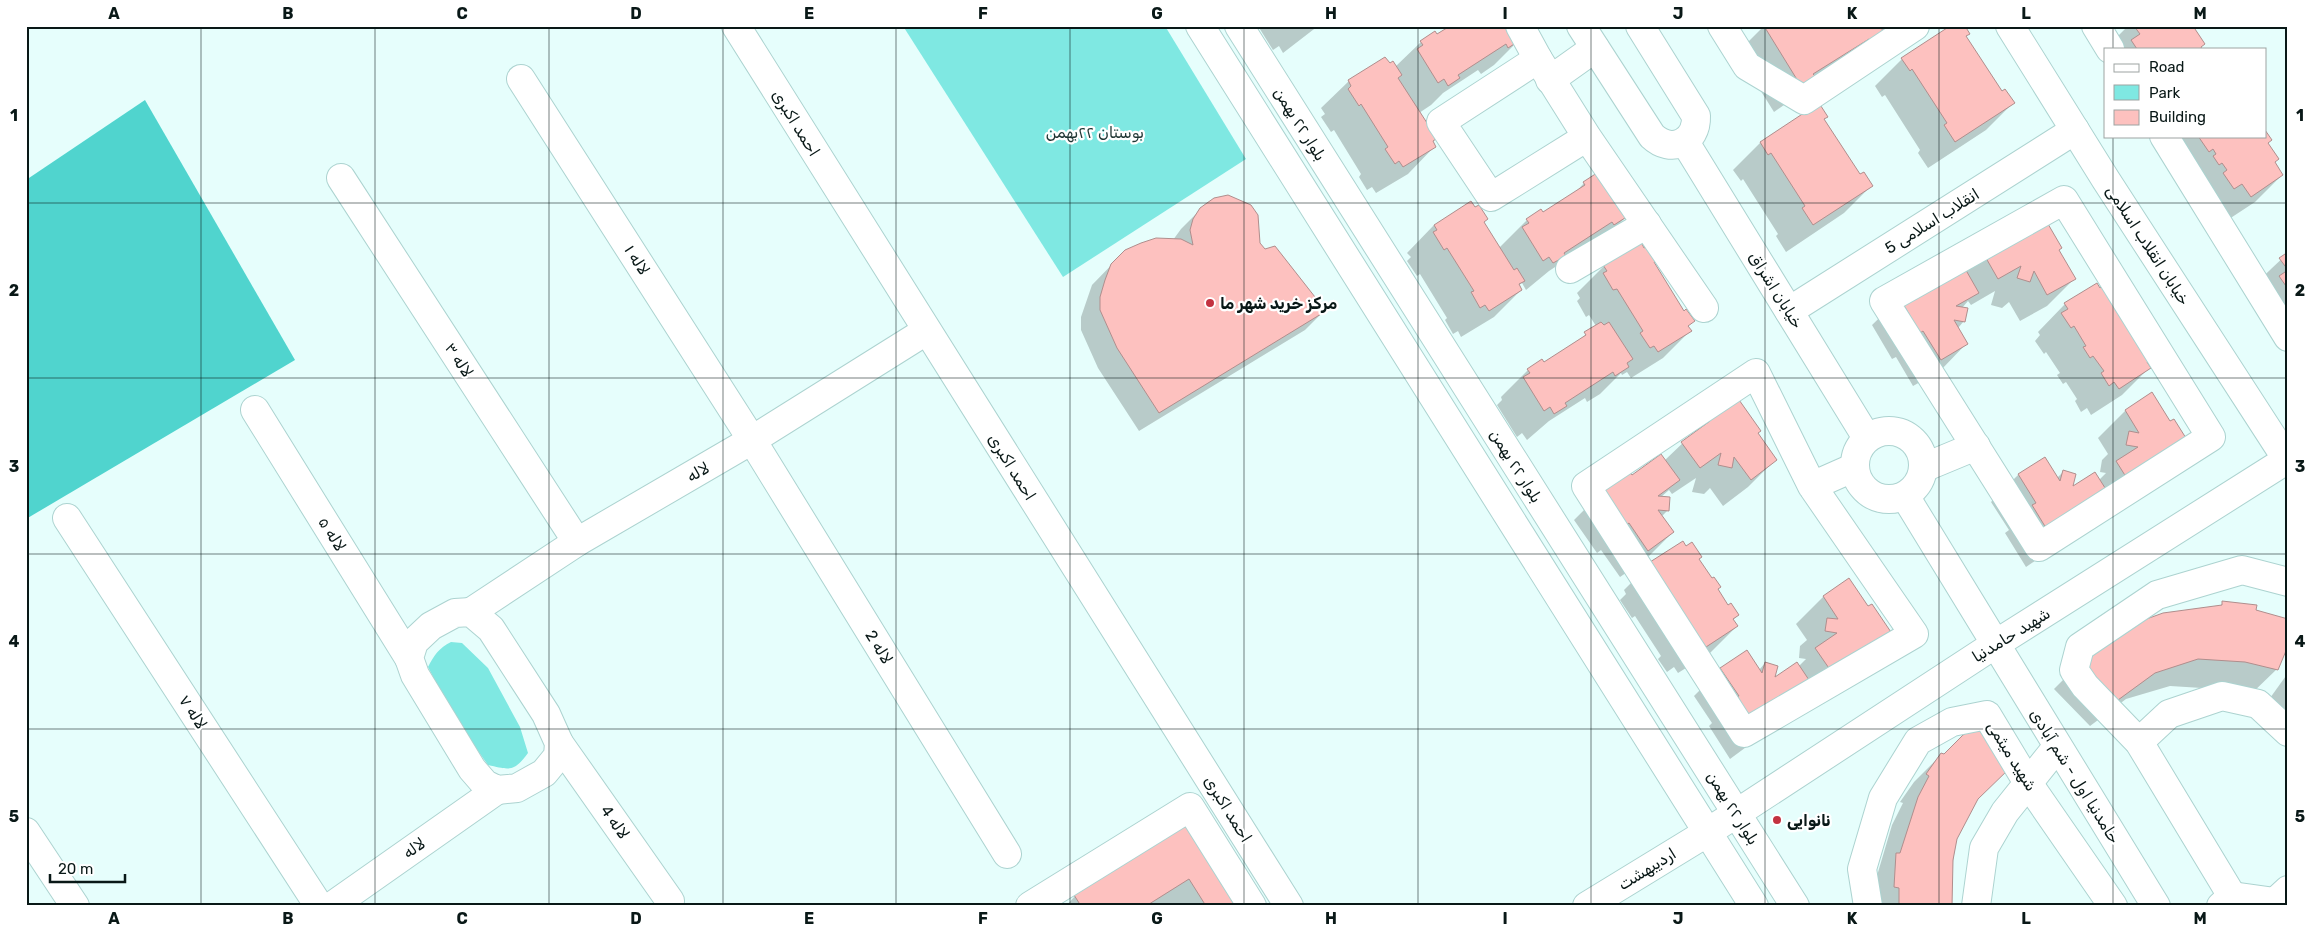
<svg xmlns="http://www.w3.org/2000/svg" width="2314" height="932" font-family="Rubik,'Noto Sans Arabic',sans-serif">
<style>
.green{fill:#7fe8e2}
.forest{fill:#50d4ce}
.shadow{fill:#0003}
.building{fill:#fdc1bf;stroke:#b08e8d}
.lines{fill:none;stroke-linecap:round;stroke-linejoin:round}
.minor-casing{stroke:#acd3d0;stroke-width:30}
.minor{stroke:#fff;stroke-width:28}
.grid{fill:none;stroke:#091817;stroke-width:1;stroke-opacity:0.55}
.poi-dot{fill:#c33240;stroke:#fff;stroke-width:2}
.labels{text-anchor:middle;dominant-baseline:central;stroke-width:4.5;stroke-linejoin:round;paint-order:stroke}
.street-label{font-size:16px;fill:#091817;stroke:#fff}
.park-label{font-size:16px;fill:#1f3634;stroke:#fff}
.poi-label{font-size:16px;font-weight:bold;fill:#091817;stroke:#fff;text-anchor:start}
.neatline{fill:none;stroke:#091817;stroke-width:2}
.grid-label{font-size:16px;text-anchor:middle;font-weight:bold;fill:#091817}
</style>
<rect width="100%" height="100%" fill="#e6fefc"/>
<g class="green">
<path d="M903 26H1165L1246 159 1063 277Z"/>
<path d="M451 642 462 643 488 668 520 727 528 753C514 772 510 770 488 765L453 716 428 667C434 655 439 648 451 642Z"/>
</g>
<path class="forest" d="M145 100 295 360 26 519V180Z"/>
<g class="shadow">
<path d="M1258 26H1318L1283 53 1279 46 1273 50Z"/>
<path d="M1764 26 1884 34 1774 112 1737 53Z"/>
<path d="M2128 26H2191L2200 49H2105Z"/>
<path d="M1437 36 1521 38 1494 65 1481 74 1478 70 1443 93 1431 105 1419 113 1428 128 1438 136 1432 142 1435 146 1408 174 1376 193 1372 187 1367 190 1359 177 1361 174 1334 130 1331 132 1321 117 1325 114 1321 108 1349 81 1385 59 1389 65 1395 67 1421 42Z"/>
<path d="M1965 36 2002 92 2013 103 1986 130 1928 168 1918 153 1920 150 1885 95 1882 97 1875 86 1902 59Z"/>
<path d="M1818 105 1826 117 1823 120 1860 176 1871 186 1844 213 1786 252 1776 236 1778 234 1743 179 1741 181 1733 170 1760 143Z"/>
<path d="M2180 136H2265L2274 162 2282 175 2255 202 2223 223Z"/>
<path d="M1584 183 1627 216 1600 243 1584 248 1549 271 1526 290 1522 283 1519 285 1521 290 1494 317 1461 337 1458 331 1453 334 1445 320 1447 318 1420 274 1417 276 1407 261 1411 257 1407 253 1434 225 1483 222 1499 248 1527 220 1541 211 1543 214 1573 195Z"/>
<path d="M1201 209 1259 244 1324 311 1305 330 1139 431 1098 368 1081 330V317L1092 285 1125 251 1173 240 1181 229Z"/>
<path d="M2058 251 2074 279 2047 306 2020 321 2009 302 2002 308 1991 305 1995 291 1971 305 1968 301 1962 308 1964 321 1958 328 1967 343 1940 371 1913 386 1896 357 1892 359 1872 325 1900 298 1983 252Z"/>
<path d="M2288 253V356L2278 342 2253 286Z"/>
<path d="M1652 263 1683 313 1693 321 1687 327 1690 331 1663 358 1631 378 1627 372 1622 375 1621 373 1600 394 1587 402 1585 398 1549 421 1527 440 1522 433 1517 437 1497 405 1502 400 1501 397 1528 370 1544 364 1573 345 1596 326 1589 315 1586 317 1577 301 1580 298 1577 293 1604 266Z"/>
<path d="M2065 304 2153 357 2146 364 2149 368 2122 395 2091 415 2087 408 2081 412 2075 401 2077 399 2066 382 2063 384 2057 375 2060 373 2046 352 2044 354 2035 341 2040 335 2038 332Z"/>
<path d="M2152 394 2169 423 2194 454 2026 567 2005 533 2009 530 1991 502 2018 475 2045 459 2057 478 2063 472 2070 488 2099 480 2106 473 2100 472 2102 460 2108 454 2098 438 2125 411Z"/>
<path d="M1709 418 1756 434 1775 460 1748 487 1723 506 1710 488 1704 494 1692 492 1696 478 1672 494 1669 490 1661 497 1668 510 1662 516 1673 532 1646 559 1620 577 1601 550 1597 553 1574 520 1601 493 1664 461Z"/>
<path d="M1698 559 1728 607 1738 615 1733 620 1737 626 1710 653 1678 673 1674 667 1667 672 1658 659 1661 656 1635 616 1632 618 1620 600 1626 594 1624 590 1651 563Z"/>
<path d="M1849 580 1868 608 1893 638 1730 759 1709 726 1712 723 1694 696 1721 669 1759 670 1765 663 1773 680 1798 667 1806 659 1799 658 1800 646 1807 640 1796 624 1823 597Z"/>
<path d="M2223 603 2266 613 2288 622 2277 669 2249 696 2218 689 2170 686 2126 699 2090 726 2054 689 2096 647 2140 622 2219 607Z"/>
<path d="M2288 673V725L2265 705Z"/>
<path d="M1941 755 1976 801 1956 838 1950 886 1951 906H1868L1892 825 1903 803 1900 802 1914 782Z"/>
<path d="M1159 836 1260 906H1066L1075 896Z"/>
</g>
<g class="building">
<path d="M1450 26H1523L1522 39 1508 48 1506 44 1458 75 1460 78 1448 86 1444 79 1438 83 1417 49 1423 45 1420 41 1435 31 1437 34Z"/>
<path d="M1764 26H1880L1885 34 1871 43 1869 39 1813 74 1816 77 1801 86Z"/>
<path d="M1950 26H1965L1970 34 1966 36 2002 91 2005 89 2015 103 1955 142 1944 125 1947 123 1912 69 1910 71 1901 58Z"/>
<path d="M2134 26H2193L2205 44 2201 47 2202 49H2137L2131 40 2140 34Z"/>
<path d="M1385 57 1390 63 1393 61 1402 75 1398 78 1429 126 1439 137 1433 141 1436 147 1403 167 1399 161 1395 164 1385 149 1388 147 1361 104 1359 106 1348 89 1351 86 1348 80Z"/>
<path d="M1819 103 1828 117 1824 119 1860 174 1864 172 1873 186 1813 225 1802 208 1805 206 1771 153 1768 155 1760 142Z"/>
<path d="M2265 130 2272 140 2268 143 2279 159 2275 162 2283 175 2251 197 2242 184 2234 189 2223 173 2227 170 2222 163 2219 165 2213 156 2216 154 2213 149 2209 152 2198 136H2265Z"/>
<path d="M1600 171 1628 216 1614 225 1612 222 1564 253 1566 256 1553 263 1549 257 1543 261 1522 227 1529 223 1526 219 1541 209 1543 212 1585 185 1583 182Z"/>
<path d="M1228 195 1251 205 1258 215 1260 243 1265 249 1275 246 1326 311 1159 413 1117 348 1100 310V297L1105 280 1111 264 1125 250 1141 243 1156 238 1181 239 1193 245 1190 230 1193 219 1200 208 1214 198Z"/>
<path d="M1471 201 1475 207 1479 205 1488 219 1484 222 1514 270 1517 268 1525 281 1519 284 1522 290 1489 311 1485 305 1480 308 1471 292 1474 291 1447 248 1444 250 1433 232 1437 230 1434 225Z"/>
<path d="M2041 212 2062 248 2059 250 2076 279 2047 295 2034 271 2030 282 2017 278 2021 266 1998 279 1982 251Z"/>
<path d="M1641 242 1644 248 1648 246 1657 260 1654 262 1684 311 1686 309 1695 321 1688 326 1692 331 1658 352 1654 346 1650 348 1640 333 1643 331 1617 289 1613 290 1603 273 1607 271 1603 265Z"/>
<path d="M2288 252V270L2279 258Z"/>
<path d="M1963 265 1979 293 1956 306 1968 308 1965 322 1954 320 1968 344 1941 360 1923 331 1920 333 1899 297Z"/>
<path d="M2288 270V289L2279 276Z"/>
<path d="M2097 283 2100 288 2106 283 2154 358 2147 362 2151 368 2119 389 2114 382 2109 386 2101 373 2104 371 2093 356 2090 358 2083 347 2086 346 2074 326 2071 328 2061 313 2068 309 2064 303Z"/>
<path d="M1601 322 1604 325 1609 322 1633 359 1627 363 1629 367 1615 376 1613 372 1565 403 1567 406 1554 414 1550 407 1544 411 1523 377 1530 373 1527 369 1542 359 1544 362 1586 335 1584 332Z"/>
<path d="M2152 392 2170 421 2174 419 2196 454 2133 488 2116 461 2138 447 2126 445 2129 431 2139 433 2125 410Z"/>
<path d="M1737 397 1761 431 1758 433 1777 460 1751 480 1734 457 1732 468 1718 465 1721 453 1700 468 1681 442 1710 421 1708 417Z"/>
<path d="M1661 454 1680 480 1658 496 1670 497 1669 511 1658 510 1674 532 1648 551 1629 523 1625 526 1600 492 1630 472 1632 475Z"/>
<path d="M2045 457 2060 481 2063 470 2076 474 2073 486 2095 472 2112 499 2054 541 2032 505 2036 503 2018 474Z"/>
<path d="M1683 541 1686 546 1692 542 1702 557 1699 559 1712 578 1714 577 1721 587 1718 589 1728 605 1731 603 1739 615 1733 619 1738 626 1706 647 1702 641 1695 646 1650 562Z"/>
<path d="M1849 578 1868 606 1872 604 1895 638 1833 674 1815 648 1837 633 1825 631 1827 618 1838 619 1823 596Z"/>
<path d="M2222 601 2257 605 2256 610 2288 619V646L2278 670 2245 662 2198 659 2155 673 2118 700 2080 661 2141 621 2163 613 2222 605Z"/>
<path d="M1747 650 1762 673 1765 662 1778 666 1775 677 1797 662 1815 689 1758 733 1735 698 1739 696 1720 668Z"/>
<path d="M1980 723 2011 767 1978 799 1957 839 1953 860 1952 906H1899V888L1894 887 1896 853H1900L1918 797 1929 776 1926 774 1941 753 1944 754 1963 735Z"/>
<path d="M1203 812 1261 906H1206L1189 879 1146 906H1081L1074 895Z"/>
</g>
<g class="lines">
<g class="minor-casing">
<g id="minor">
<path d="M736 26 1289 906"/>
<path d="M1200 26 1754 906"/>
<path d="M1239 26 1795 906"/>
<path d="M1520 26 1538 59"/>
<path d="M1581 26 1652 136C1671 154 1697 143 1696 116L1640 26"/>
<path d="M1722 26 1747 66 1804 100 1915 26"/>
<path d="M2010 26 2106 180 2288 461"/>
<path d="M2096 26 2110 49"/>
<path d="M521 79 752 440 1007 854"/>
<path d="M1550 80 1595 48"/>
<path d="M2164 136 2288 337"/>
<path d="M1587 137 1491 197 1441 122 1538 59 1587 137 1704 308"/>
<path d="M1685 142 1867 438"/>
<path d="M341 178 577 542"/>
<path d="M2064 200 2211 437 2039 547 1884 301Z"/>
<path d="M1570 269 1647 224"/>
<path d="M1789 311 2075 130"/>
<path d="M255 410 409 658"/>
<circle cx="1889" cy="465" r="34"/>
<path d="M1923 468 1976 446"/>
<path d="M1812 486 1914 634 1744 733 1586 486 1756 373 1812 486 1855 467"/>
<path d="M1905 496 2156 906"/>
<path d="M67 518 319 906"/>
<path d="M471 612 577 542 752 440 926 331"/>
<path d="M471 612 491 629 546 714 559 743 558 756 544 773 517 788 497 790 485 784 472 769 415 675 409 658 414 642 431 626 455 613Z"/>
<path d="M2139 742 2169 714 2222 696 2258 704 2288 732"/>
<path d="M559 743 670 901"/>
<path d="M26 832 75 906"/>
<path d="M2232 896 2275 902 2288 890"/>
<path d="M332 906 497 790"/>
<path d="M1030 906 1190 807 1252 906"/>
<path d="M1587 906 1708 832 1994 645 2288 459"/>
<path d="M1868 906 1862 869 1883 798 1918 741 1952 722 1987 715 2028 783 2113 906"/>
<path d="M1976 906 1984 848 2005 812 2057 747"/>
<path d="M2221 906 2232 896 2139 742 2085 686 2074 670 2080 647 2157 595 2242 570 2288 582"/>
</g>
</g>
<use href="#minor" class="minor"/>
</g>
<path class="grid" d="M201 26V906M375 26V906M549 26V906M723 26V906M896 26V906M1070 26V906M1244 26V906M1418 26V906M1591 26V906M1765 26V906M1939 26V906M2113 26V49M2113 136V906M26 203H2288M26 378H2288M26 554H2288M26 729H2288"/>
<g class="poi-dot">
<circle cx="1210" cy="303" r="5"/>
<circle cx="1777" cy="820" r="5"/>
</g>
<g class="labels">
<g class="street-label">
<text transform="translate(796 123) rotate(58)">احمد اکبری</text>
<text transform="translate(1300 124) rotate(58)">بلوار ۲۲ بهمن</text>
<text transform="translate(1932 221) rotate(-32)">انقلاب اسلامی 5</text>
<text transform="translate(2148 245) rotate(57)">خیابان انقلاب اسلامی</text>
<text transform="translate(637 260) rotate(57)">لاله ۱</text>
<text transform="translate(1776 290) rotate(58)">خیابان اشراق</text>
<text transform="translate(459 360) rotate(57)">لاله ۳</text>
<text transform="translate(1516 466) rotate(58)">بلوار ۲۲ بهمن</text>
<text transform="translate(1012 467) rotate(58)">احمد اکبری</text>
<text transform="translate(698 472) rotate(-30)">لاله</text>
<text transform="translate(332 534) rotate(58)">لاله ۵</text>
<text transform="translate(2011 635) rotate(-32)">شهید حامدنیا</text>
<text transform="translate(879 647) rotate(58)">لاله 2</text>
<text transform="translate(193 712) rotate(57)">لاله ۷</text>
<text transform="translate(2012 756) rotate(58)">شهید میثمی</text>
<text transform="translate(2075 776) rotate(58)">حامدنیا اول - شم آبادی</text>
<text transform="translate(1733 808) rotate(58)">بلوار ۲۲ بهمن</text>
<text transform="translate(1228 809) rotate(58)">احمد اکبری</text>
<text transform="translate(615 822) rotate(55)">لاله 4</text>
<text transform="translate(414 848) rotate(-35)">لاله</text>
<text transform="translate(1647 869) rotate(-32)">اردیبهشت</text>
</g>
<g class="park-label">
<text x="1095" y="132">بوستان ۲۲بهمن</text>
</g>
<g class="poi-label">
<text x="1220" y="303">مرکز خرید شهر ما</text>
<text x="1787" y="820">نانوایی</text>
</g>
</g>
<rect width="2314" height="932" fill="none" stroke="#ffffff" stroke-width="55"/>
<rect x="2104" y="48" width="162" height="90" fill="#ffffff" stroke="#9da3a2"/>
<rect x="2114" y="64" width="25" height="8" fill="#ffffff" stroke="#9da3a2"/>
<text x="2149" y="72" font-size="15" fill="#091817">Road</text>
<rect x="2114" y="85" width="25" height="15" fill="#7fe8e2" stroke="#9da3a2"/>
<text x="2149" y="98" font-size="15" fill="#091817">Park</text>
<rect x="2114" y="110" width="25" height="15" fill="#fdc1bf" stroke="#9da3a2"/>
<text x="2149" y="122" font-size="15" fill="#091817">Building</text>
<path d="M50 874v8h75v-8" fill="none" stroke="#091817" stroke-width="2.5"/>
<text x="58" y="874" font-size="15" fill="#091817" stroke="#ffffff" stroke-width="4" paint-order="stroke">20 m</text>
<rect x="28" y="28" width="2258" height="876" class="neatline"/>
<g class="grid-label">
<text x="114" y="19">A</text>
<text x="288" y="19">B</text>
<text x="462" y="19">C</text>
<text x="636" y="19">D</text>
<text x="809" y="19">E</text>
<text x="983" y="19">F</text>
<text x="1157" y="19">G</text>
<text x="1331" y="19">H</text>
<text x="1505" y="19">I</text>
<text x="1678" y="19">J</text>
<text x="1852" y="19">K</text>
<text x="2026" y="19">L</text>
<text x="2200" y="19">M</text>
<text x="14" y="121">1</text>
<text x="2300" y="121">1</text>
<text x="14" y="296">2</text>
<text x="2300" y="296">2</text>
<text x="14" y="472">3</text>
<text x="2300" y="472">3</text>
<text x="14" y="647">4</text>
<text x="2300" y="647">4</text>
<text x="14" y="822">5</text>
<text x="2300" y="822">5</text>
<text x="114" y="924">A</text>
<text x="288" y="924">B</text>
<text x="462" y="924">C</text>
<text x="636" y="924">D</text>
<text x="809" y="924">E</text>
<text x="983" y="924">F</text>
<text x="1157" y="924">G</text>
<text x="1331" y="924">H</text>
<text x="1505" y="924">I</text>
<text x="1678" y="924">J</text>
<text x="1852" y="924">K</text>
<text x="2026" y="924">L</text>
<text x="2200" y="924">M</text>
</g>
</svg>
